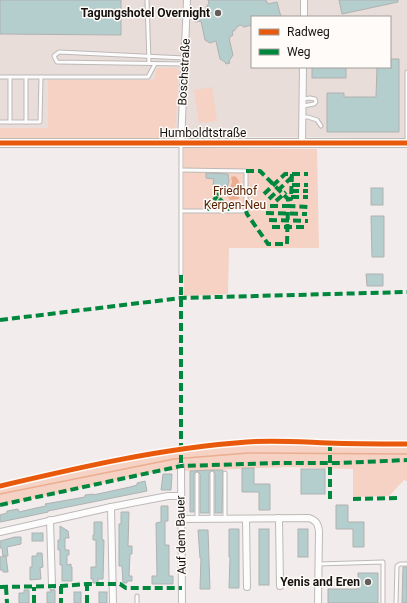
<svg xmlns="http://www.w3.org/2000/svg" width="407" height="603" font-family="Roboto,sans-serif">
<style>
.built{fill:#e8ddd9;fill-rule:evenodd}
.green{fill:#f5d2c3}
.water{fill:#ebad90}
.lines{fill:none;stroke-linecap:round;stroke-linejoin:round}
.stream{stroke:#ebad90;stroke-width:1.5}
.building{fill:#b4cdcd;stroke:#b1b1b1}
.lane-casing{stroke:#bdb9b7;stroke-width:5}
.street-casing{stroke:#bdb9b7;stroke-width:8}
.secondary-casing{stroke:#bdb9b7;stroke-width:10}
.lane{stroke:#fdfcfc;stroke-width:3}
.street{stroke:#fdfcfc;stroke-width:6}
.secondary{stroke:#fdfcfc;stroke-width:8}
.quiet{stroke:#00873e;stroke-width:4;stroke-dasharray:8 4;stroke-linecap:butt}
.cycleway-casing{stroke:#fffbf9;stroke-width:8}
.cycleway{stroke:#e8590c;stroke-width:5}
.poi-dot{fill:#625e5c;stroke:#fffbf9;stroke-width:1.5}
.labels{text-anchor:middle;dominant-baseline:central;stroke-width:3;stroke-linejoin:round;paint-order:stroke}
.poi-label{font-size:12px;font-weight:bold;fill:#14110f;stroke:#fffbf9;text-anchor:end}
.street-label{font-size:12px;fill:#14110f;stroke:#fffbf9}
.park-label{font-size:12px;fill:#592302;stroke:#fffbf9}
</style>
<rect width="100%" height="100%" fill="#f2edec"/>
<path class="built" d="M0 0H407V138L254 137 0 139ZM252 17H390V67H252Z"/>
<g class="green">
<path d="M158 68H177L179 70 175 135 173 138 169 140H0V128H48V80H153L155 78 156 70Z"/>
<path d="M212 87 217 121 199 123 194 90Z"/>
<path d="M184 148 317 149 319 248H229L228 294 184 296Z"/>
<path d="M286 442H351L407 444V481L404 480 389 496 353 497V469L289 467 186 471 177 470 159 471 0 506V490L179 448Z"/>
</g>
<path class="water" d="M235 176C242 181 240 192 239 199L230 200 227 196 232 182 231 177Z"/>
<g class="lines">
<path class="stream" d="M0 494 174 459 248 453 407 454"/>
</g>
<g class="building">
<path d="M0 0H121V35L0 34Z"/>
<path d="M208 0H266L268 4 277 2 281 17H252V25L244 27 241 25 238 26 234 31H232L233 35 229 38 233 55 229 61 230 63 226 64 225 62 220 59 216 41 210 43 205 40 201 21 195 22 193 13 203 12 209 3Z"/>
<path d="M339 0H398V2L342 14Z"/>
<path d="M390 59H399V132H327V93H344V97H376L377 67H390Z"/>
<rect x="312" y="67" width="34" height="11"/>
<path d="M206 173 228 174 229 181 227 189 213 185 214 179 206 178Z"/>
<rect x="371" y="188" width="12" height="17"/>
<path d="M371 216H384V257H372Z"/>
<path d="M366 274H383V286H367Z"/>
<path d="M242 468H254V484H270V510H259V492H242Z"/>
<rect x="301" y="469" width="24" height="25"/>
<path d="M212 470 209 473V513H200V474L197 471 194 474V512H190V471Z"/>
<path d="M212 470H223L222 513H215V473Z"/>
<path d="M163 474H172L171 490H161Z"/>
<path d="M145 481 147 491 48 511V512L20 518 0 522V515L7 513V511L18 509 19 512 36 508 46 506 45 504 85 497V495L93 494V495L130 487 137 485V483Z"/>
<path d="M336 505H348V522H364V547H353V529H336Z"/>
<path d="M161 506H168V521H165V545H169V576H173V584H152V576H157L156 523 161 522Z"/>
<path d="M121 512H129L128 546H132V554H130L129 576H132V581H127V583H123L122 566H119V524H121Z"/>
<path d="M94 522H102V540H104L103 579H98V583H93V579H91V567H96V540H93V535H94Z"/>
<path d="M60 526 68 531 69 538H65V550H69V555H67V565L71 564V567H72V581H62V565H60V550H58V540H60Z"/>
<path d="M229 529H239V588H229L230 557H229Z"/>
<rect x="259" y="529" width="10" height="56"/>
<rect x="298" y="529" width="10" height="28"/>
<path d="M198 530H208L210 589H200L201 558H200Z"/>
<rect x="32" y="533" width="11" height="8"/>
<path d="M15 537H21V544L7 547 8 556H3L2 548H0V541Z"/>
<path d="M37 553H42L43 567 40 568 41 579 30 580V567H32V556H37Z"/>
<path d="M6 556 8 572H3V570H0V557Z"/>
<path d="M403 567H407V603H402Z"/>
<path d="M358 573H378V603H328V589H358Z"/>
<path d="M24 590H29V603H19V593H24Z"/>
<path d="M50 590H55V603H47V592H51Z"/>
<rect x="74" y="592" width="7" height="11"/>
<rect x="99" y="592" width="8" height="11"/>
</g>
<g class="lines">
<g class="lane-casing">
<g id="lane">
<path d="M147 0 149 63"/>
<path d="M184 64 57 62 54 56 59 52 185 58"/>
<path d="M407 72V142"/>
<path d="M0 77H41L40 122H0"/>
<path d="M26 77V122"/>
<path d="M41 77H148L155 64"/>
<path d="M303 106 314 104 316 102 315 99 310 98 303 99"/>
<path d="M303 117H308L317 120 321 126"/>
<path d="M10 122V77"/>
<path d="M181 143V275"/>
<path d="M181 170 246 171V211H182"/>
<path d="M197 518V474"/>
<path d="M212 519V473"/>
<path d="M225 519V473"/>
<path d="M318 564 383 562V603"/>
<path d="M137 596V603"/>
<path d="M396 603 397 566 400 564H407"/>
</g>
</g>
<g class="street-casing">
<g id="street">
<path d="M304 17V0"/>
<path d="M302 142 303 67"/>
<path d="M181 143 187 0"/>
<path d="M181 466 182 603"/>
<path d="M111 507 113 603"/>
<path d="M279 518 280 586"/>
<path d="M181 519 309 518C317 521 318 524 319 531L318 603"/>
<path d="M246 519 247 587"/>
<path d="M50 520 52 586"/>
<path d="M0 532 111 507 168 496H181"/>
</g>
</g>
<g class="secondary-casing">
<path id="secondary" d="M0 143H407"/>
</g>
<use href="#lane" class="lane"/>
<use href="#street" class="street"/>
<use href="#secondary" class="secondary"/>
<g class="quiet">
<path d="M246 171H260L288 199V206L308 207"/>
<path d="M292 174H308"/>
<path d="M292 185H308"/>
<path d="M220 188 217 196 230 210"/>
<path d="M291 191H308"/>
<path d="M264 194 285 174H292L291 199H288"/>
<path d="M291 197H308"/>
<path d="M269 199 292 177"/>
<path d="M276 201 286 192"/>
<path d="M246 206H288L287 244H268L247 214 246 211"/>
<path d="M207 210 217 196"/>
<path d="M266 213 307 214"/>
<path d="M269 220 308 221"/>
<path d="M272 227H308"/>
<path d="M181 275V466"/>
<path d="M0 320 181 298 407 292"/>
<path d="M330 443V499"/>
<path d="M353 499 397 498"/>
<path d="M0 505 181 466 277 463H341L407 460"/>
<path d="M61 586V603"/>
<path d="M0 587 61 586 87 584H120L126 588H182"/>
<path d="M6 587 7 603"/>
<path d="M34 603V587"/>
<path d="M87 603V584"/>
</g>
<g class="cycleway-casing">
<g id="cycleway">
<path d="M0 143H407"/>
<path d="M0 486C81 467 163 448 247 442 274 440 301 442 328 443 355 444 381 444 407 444"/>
</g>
</g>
<use href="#cycleway" class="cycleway"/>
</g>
<g class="poi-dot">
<circle cx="218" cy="13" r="4"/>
<circle cx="368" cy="582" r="4"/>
</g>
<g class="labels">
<g class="poi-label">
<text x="210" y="13">Tagungshotel Overnight</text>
<text x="360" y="582">Yenis and Eren</text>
</g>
<g class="street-label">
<text transform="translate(184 72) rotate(-87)">Boschstraße</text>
<text x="203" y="133">Humboldtstraße</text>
<text transform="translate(181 535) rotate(-91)">Auf dem Bauer</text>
</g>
<g class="park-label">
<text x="235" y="191">Friedhof<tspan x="235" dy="14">Kerpen-Neu</tspan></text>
</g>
</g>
<rect x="251" y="16" width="140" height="52" fill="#fffbf9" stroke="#a19d9b"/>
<rect x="259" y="29" width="20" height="6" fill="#e8590c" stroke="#a19d9b"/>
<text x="287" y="36" font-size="12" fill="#14110f">Radweg</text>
<rect x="259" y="49" width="20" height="6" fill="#00873e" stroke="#a19d9b"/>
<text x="287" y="56" font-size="12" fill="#14110f">Weg</text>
</svg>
